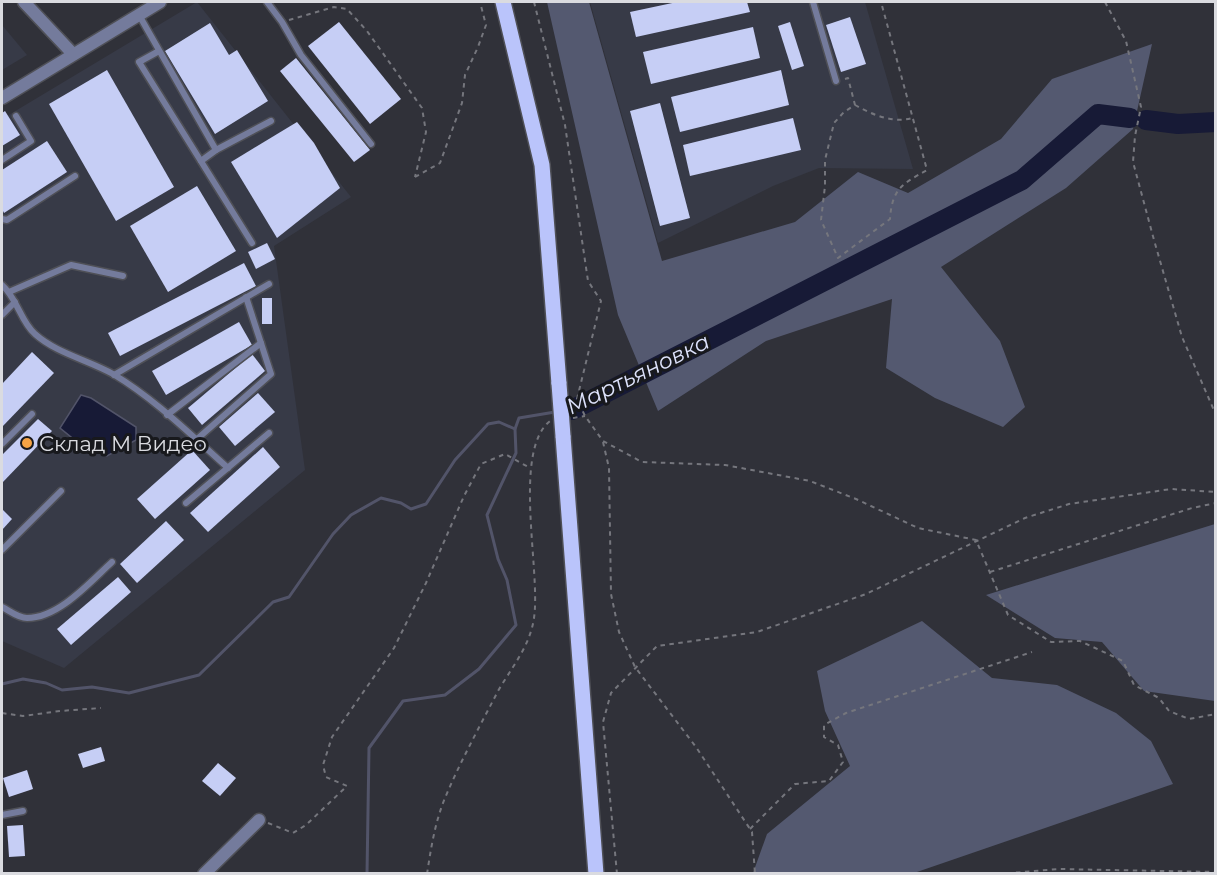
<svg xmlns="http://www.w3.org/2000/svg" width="1217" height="875" font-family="Montserrat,sans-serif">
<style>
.built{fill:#373a47}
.green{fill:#545970}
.water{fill:#171a36;stroke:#525469;stroke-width:1.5}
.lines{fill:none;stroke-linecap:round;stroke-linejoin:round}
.stream{stroke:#525469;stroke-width:3}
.river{stroke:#171a36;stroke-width:20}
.building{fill:#c6cef5}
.lane-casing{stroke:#4f5057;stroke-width:9}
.street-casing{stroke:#4f5057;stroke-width:15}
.primary-casing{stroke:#4f5057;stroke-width:18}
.path{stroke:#75767d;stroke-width:2;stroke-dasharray:4.5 4.5;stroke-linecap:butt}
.lane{stroke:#747b9c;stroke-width:6}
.street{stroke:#747b9c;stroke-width:12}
.primary{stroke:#bac4fb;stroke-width:15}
.primary-bridge-casing{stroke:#4f5057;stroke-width:18;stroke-linecap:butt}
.primary-bridge{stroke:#bac4fb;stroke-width:15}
.poi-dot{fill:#f5a345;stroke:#18191d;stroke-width:2}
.labels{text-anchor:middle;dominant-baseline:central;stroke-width:6;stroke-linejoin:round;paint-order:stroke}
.poi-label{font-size:21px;fill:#dadbe0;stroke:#18191d;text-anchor:start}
.water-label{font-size:22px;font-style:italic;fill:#dee3fc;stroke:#18191d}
</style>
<rect width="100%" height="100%" fill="#303139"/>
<g class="built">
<path d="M197 2 351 197 274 246 305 470 64 668 2 641V119Z"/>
<path d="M590 2H865L913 169 819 168 773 186 658 243Z"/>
<path d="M2 25 27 55 2 70Z"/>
</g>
<g class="green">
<path d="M547 2H589L662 261 795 222 858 172 908 193 1001 139 1052 79 1152 44 1133 129 1066 188 941 267 1000 341 1025 407 1003 427 935 398 886 368 892 299 766 341 658 411 618 315Z"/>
<path d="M1215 524V701L1144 691 1102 642 1055 638 986 595Z"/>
<path d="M922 621 992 678 1057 685 1116 713 1151 741 1173 784 914 873H753L767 834 850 766 825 711 817 671Z"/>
</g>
<path class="water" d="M81 395 91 398 136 427V440L107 456 81 445 60 428Z"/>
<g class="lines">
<g class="stream">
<path d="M2 684 23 679 46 683 62 690 92 687 129 693 199 675 273 602 289 597 333 534 351 515 381 498 401 503 411 509 426 504 455 460 488 424 499 422 515 429"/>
<path d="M367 874 369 748 403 701 445 695 479 669 516 625 507 580 498 559 487 515 516 453 515 429 519 418 555 412"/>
</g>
<g class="river">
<path d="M1146 120 1178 124 1216 122"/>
<path d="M572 410 1022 180 1098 114 1130 118"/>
</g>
</g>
<g class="building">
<path d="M677 2H747L750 12 636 37 630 12Z"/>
<path d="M850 17 866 64 841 72 826 25Z"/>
<path d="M339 22 401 99 370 124 308 46Z"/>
<path d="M790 22 804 66 792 70 778 26Z"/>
<path d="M210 23 229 55 237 50 268 101 215 134 165 51Z"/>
<path d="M753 27 760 58 651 84 643 52Z"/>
<path d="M296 58 370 150 354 162 280 71Z"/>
<path d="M107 70 174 187 116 221 49 104Z"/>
<path d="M781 70 789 105 680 132 671 97Z"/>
<path d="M660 103 690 218 660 226 630 111Z"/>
<path d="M5 111 20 135 2 146V113Z"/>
<path d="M793 118 801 150 690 176 683 145Z"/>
<path d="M297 122 314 143 340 188 277 238 231 162Z"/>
<path d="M47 141 67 172 4 213 2 209V170Z"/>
<path d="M197 186 236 251 168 292 130 226Z"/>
<path d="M267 243 275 259 256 269 248 252Z"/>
<path d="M244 263 256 286 120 356 108 333Z"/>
<rect x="262" y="298" width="10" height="26"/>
<path d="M239 322 252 345 166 395 152 371Z"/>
<path d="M32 352 54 373 2 427V384Z"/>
<path d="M252 354 265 371 202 425 188 408Z"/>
<path d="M258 393 275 412 235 446 219 427Z"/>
<path d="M38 419 52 431 2 483V455Z"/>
<path d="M263 447 280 467 208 532 190 513Z"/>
<path d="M192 450 210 470 155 519 137 499Z"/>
<path d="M2 509 12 519 2 530Z"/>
<path d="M166 521 184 540 137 583 120 564Z"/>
<path d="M118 577 131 592 71 645 57 629Z"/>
<path d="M101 747 105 761 83 768 78 754Z"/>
<path d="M218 763 236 778 220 796 202 781Z"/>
<path d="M27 770 33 789 9 797 3 778Z"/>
<path d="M23 825 25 856 9 857 7 826Z"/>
</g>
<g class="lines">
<g class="lane-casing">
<g id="lane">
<path d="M267 2 282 22 301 55 371 144"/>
<path d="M813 2 836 81"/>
<path d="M139 15 216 150 271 121"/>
<path d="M159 51 139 62 252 243"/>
<path d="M2 160 31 141 16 116"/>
<path d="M201 161 216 150"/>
<path d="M2 219 7 220 75 176"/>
<path d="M2 285C17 298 21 322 35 334 56 353 88 360 113 374 155 399 191 435 228 468"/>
<path d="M9 292 71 265 123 276"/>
<path d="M2 315 15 302"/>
<path d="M114 375 269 284"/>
<path d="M167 415 261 343"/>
<path d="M196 440 271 374 246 297"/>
<path d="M2 444 32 414"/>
<path d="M186 503 269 433"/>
<path d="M2 550 61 491"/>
<path d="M2 607C10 611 18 618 27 618 59 618 90 582 112 562"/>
<path d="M2 815 23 811"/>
</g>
</g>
<g class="street-casing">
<g id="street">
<path d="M24 2 73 54"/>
<path d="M2 98 160 2"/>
<path d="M204 874 259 820"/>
</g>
</g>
<g class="primary-casing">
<g id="primary">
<path d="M503 2 542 165 559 384"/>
<path d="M563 436 596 874"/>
</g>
</g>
<g class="path">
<path d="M534 2 565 125 588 281 601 301 577 399 585 416 603 441 642 462 725 465 810 481 856 499 918 528 976 540 1008 615 1051 642 1080 641 1123 661 1134 685 1159 698 1169 711 1189 719 1216 714"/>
<path d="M1105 2 1126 41 1141 107 1135 136 1133 162 1154 240 1182 337 1216 415"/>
<path d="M289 20 334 7 347 9 367 31 422 108 426 132 415 177"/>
<path d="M845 79 848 78 855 105 844 112 834 123 825 160V186L821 220 838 258 890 219C892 189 902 184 927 170L881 2"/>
<path d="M855 105C871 114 893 124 912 118"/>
<path d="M415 177 440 163 462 103 465 75 478 47 486 25 480 2"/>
<path d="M573 418 585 416"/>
<path d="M603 442 609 468 611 594 619 632 635 667 696 747 752 832 755 874"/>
<path d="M990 572 1192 508 1216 503"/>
<path d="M2 713 23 716 60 711 101 708"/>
<path d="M268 823 293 833 306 825 347 786 326 777 323 765 332 737 394 648 426 583 464 496 481 464 505 454 530 468"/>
<path d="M750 829 795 784 829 781 843 762 838 745 824 737V725L846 713 1032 652"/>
<path d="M427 874C431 848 435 822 445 798 460 762 480 726 498 691 512 667 530 646 534 618 541 571 512 451 550 421"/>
<path d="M617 874 603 722 611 693 657 646 757 632 866 594 1025 518 1069 504 1171 489 1216 492"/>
<path d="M998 874 1059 869 1216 872"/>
</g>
<use href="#lane" class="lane"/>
<use href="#street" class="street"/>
<use href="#primary" class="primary"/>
<g class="primary-bridge-casing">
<path id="primary-bridge" d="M559 384 563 436"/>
</g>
<use href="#primary-bridge" class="primary-bridge"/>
</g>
<circle class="poi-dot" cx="27" cy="443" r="6"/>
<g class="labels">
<g class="poi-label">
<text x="39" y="443">Склад М Видео</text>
</g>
<g class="water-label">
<text transform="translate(638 374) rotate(-26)">Мартьяновка</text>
</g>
</g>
<rect width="1217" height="875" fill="none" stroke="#dadbe0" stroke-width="6"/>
</svg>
